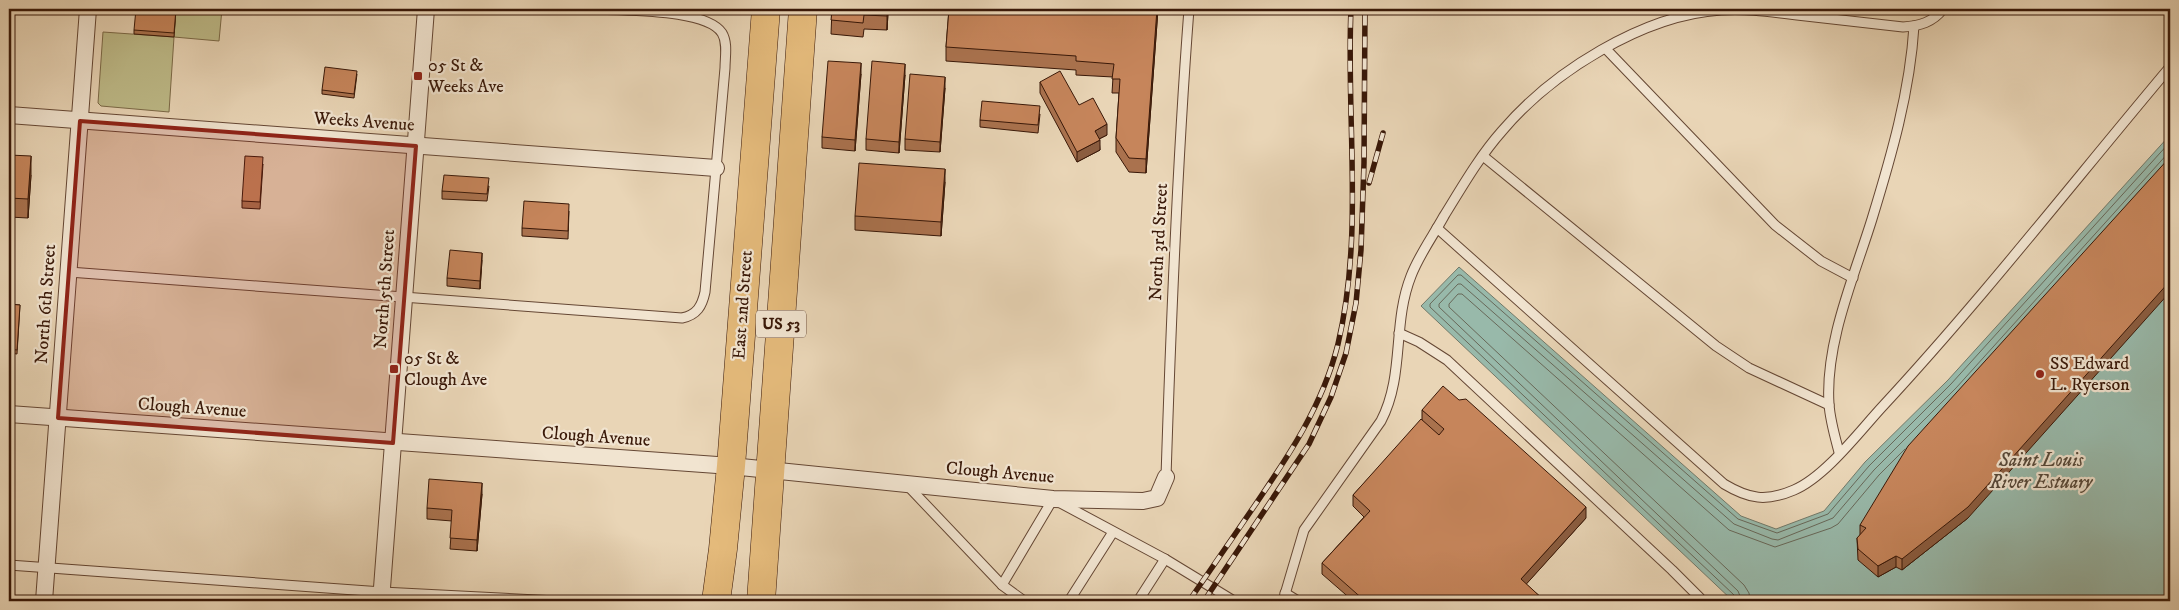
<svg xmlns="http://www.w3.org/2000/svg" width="2179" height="610" font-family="'IM FELL DW Pica',serif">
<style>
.green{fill:#bebb89;stroke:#7c6a48}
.water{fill:#98b9aa;stroke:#727969}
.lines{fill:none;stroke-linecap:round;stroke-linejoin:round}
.shore{stroke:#686859;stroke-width:1}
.lane-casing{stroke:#654734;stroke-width:11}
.street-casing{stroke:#654734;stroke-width:18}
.highway-casing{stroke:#391808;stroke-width:29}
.lane{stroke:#f1e4d0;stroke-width:9}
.street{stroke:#f1e4d0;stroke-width:16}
.highway{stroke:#e4ba7b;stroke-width:28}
.rail-casing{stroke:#391808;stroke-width:5.5}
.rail{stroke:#f1e4d0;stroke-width:4;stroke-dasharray:11;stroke-linecap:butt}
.wall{fill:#aa724e;stroke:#391808}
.shaded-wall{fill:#8b5d40;stroke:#391808}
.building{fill:#c6855b;stroke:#391808}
.marked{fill:#8f2418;fill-opacity:0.2;stroke:#8f2418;stroke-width:4;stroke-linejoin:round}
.poi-dot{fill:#8f2418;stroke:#f1e4d0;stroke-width:2}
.labels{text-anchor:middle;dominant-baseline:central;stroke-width:4.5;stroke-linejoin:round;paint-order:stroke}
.shield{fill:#f1e4d0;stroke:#705544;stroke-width:1}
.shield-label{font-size:16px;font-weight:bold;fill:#391808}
.poi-label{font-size:18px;fill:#391808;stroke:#f1e4d0;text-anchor:start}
.street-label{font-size:18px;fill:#391808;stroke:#f1e4d0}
.water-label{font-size:19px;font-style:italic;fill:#564839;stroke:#f1e4d0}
</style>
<rect width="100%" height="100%" fill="#e9d5b6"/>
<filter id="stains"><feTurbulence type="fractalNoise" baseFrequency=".004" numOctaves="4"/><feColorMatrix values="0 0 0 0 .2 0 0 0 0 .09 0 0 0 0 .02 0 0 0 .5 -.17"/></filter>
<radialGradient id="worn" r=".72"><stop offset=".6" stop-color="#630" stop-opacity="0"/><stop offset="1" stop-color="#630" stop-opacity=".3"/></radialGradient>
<path class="green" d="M176 9H222L219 41 174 37 169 112 101 106 98 103 103 32 174 37Z"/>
<path class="water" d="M2170 135V601H1733L1421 306 1459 267 1741 516 1776 529 1824 511 1865 462 1948 380Z"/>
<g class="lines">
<g class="shore">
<path d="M1736 601 1734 595 1430 307V304L1458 275H1461L1738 519 1777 533 1828 514 1869 466 1951 384 2170 142"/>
<path d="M1742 601 1738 591 1439 307V304L1458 284H1461L1734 524 1772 539 1778 540 1833 518 1874 470 1956 388 2170 151"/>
<path d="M1750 601 1749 593 1744 585 1449 307V304L1458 294H1462L1729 530 1775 547 1831 528 1838 524 1879 475 1905 449"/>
</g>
<g class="lane-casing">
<g id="lane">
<path d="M1606 49 1775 225 1821 261 1853 278"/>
<path d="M1483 156 1716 346 1749 368 1829 405"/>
<path d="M1437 228 1724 484C1749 499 1766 502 1794 490 1825 477 1859 432 1882 407 1983 298 2074 181 2170 67"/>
<path d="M69 272 682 318C697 315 702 306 705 292L725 68C725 57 728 43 722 33 706 9 628 11 600 9"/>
<path d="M1399 333 1419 342 1447 360 1672 570 1700 598 1697 601"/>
<path d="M1839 452C1835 437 1830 420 1829 404 1825 343 1854 277 1872 219 1891 157 1910 92 1914 26"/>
<path d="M1166 477C1171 320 1177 165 1189 9"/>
<path d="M907 485 1002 585 1024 601"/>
<path d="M9 565 382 592 556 601"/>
<path d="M1002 585 1053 499 1165 559 1234 601"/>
<path d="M1285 593 1298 601"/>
<path d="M1069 601 1113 532"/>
<path d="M1138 601 1165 559"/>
<path d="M1283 601 1304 530 1381 421C1405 375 1392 324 1411 276 1419 255 1433 236 1444 216 1462 187 1479 157 1502 131 1552 72 1643 15 1721 10 1746 8 1772 12 1797 15 1833 19 1868 23 1903 27 1920 26 1933 22 1943 9"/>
</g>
</g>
<g class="street-casing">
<g id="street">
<path d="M9 115 716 168"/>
<path d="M9 414 731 466 1053 499 1143 501 1157 498 1166 477"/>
<path d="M44 601 88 9"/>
<path d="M381 601 426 9"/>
</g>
</g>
<g class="highway-casing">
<g id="highway">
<path d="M716 601 723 549 731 466 766 9"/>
<path d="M761 601 803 9"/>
</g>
</g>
<use href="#lane" class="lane"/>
<use href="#street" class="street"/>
<use href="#highway" class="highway"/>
<g class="rail-casing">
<g id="rail">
<path d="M1369 183 1383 133"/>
<path d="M1189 601C1210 570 1232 539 1253 508 1288 457 1323 405 1338 344 1364 234 1346 120 1351 9"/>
<path d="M1204 601 1309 444 1331 397 1346 353 1356 303 1361 250 1364 163 1365 9"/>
</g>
</g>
<use href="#rail" class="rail"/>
</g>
<g class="wall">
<path d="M176 9 174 37 134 34V30Z"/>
<path d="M832 9H899V14L888 13 887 30 864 29 863 37 831 34Z"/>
<path d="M949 9H1158L1146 173 1129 172 1116 152V138L1119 93H1112L1113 77 1076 75V70L946 61V47Z"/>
<path d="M357 74 354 98 322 94V90Z"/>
<path d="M861 74 855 151 822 148V137Z"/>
<path d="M905 75 899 153 866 150V139Z"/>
<path d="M1040 82 1079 105 1107 135 1099 139 1100 150 1077 162 1040 93Z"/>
<path d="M945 88 940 152 905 150V139Z"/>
<path d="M1040 114 1038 133 980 127V120Z"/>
<path d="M9 155 31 175 28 218 9 217Z"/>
<path d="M263 164 260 209 242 208V201Z"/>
<path d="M945 182 941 236 855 230V216Z"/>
<path d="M489 186 487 201 442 199V191Z"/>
<path d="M569 211 568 239 522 236V228Z"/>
<path d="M482 260 480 289 447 286V278Z"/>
<path d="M9 304 20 305 17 354 9 353Z"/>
<path d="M1422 410 1586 518 1526 584 1545 601H1353L1322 574V563L1364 517 1353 506V495L1422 420Z"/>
<path d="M482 494 477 551 450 549 452 521 427 519V508Z"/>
<path d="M1968 518 1902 570 1896 567 1878 577 1858 560 1857 538 1860 535V525Z"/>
</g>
<g class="shaded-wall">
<path d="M887 9H888V13L887 30Z"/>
<path d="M1157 9H1158L1146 173V159Z"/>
<path d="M861 63V74L855 151V140Z"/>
<path d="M905 64V75L899 153V142Z"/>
<path d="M945 77V88L940 152V142Z"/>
<path d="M1107 124V135L1095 141V131Z"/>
<path d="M1100 140V150L1077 162V152Z"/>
<path d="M31 156V175L28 218V199Z"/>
<path d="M945 169V182L941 236V222Z"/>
<path d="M482 253V260L480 289V281Z"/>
<path d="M2170 281V292L1968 518 1902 570V559Z"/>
<path d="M482 483V494L477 551V540Z"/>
<path d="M1586 507V518L1521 590V579Z"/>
<path d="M1896 556V567L1878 577V566Z"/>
</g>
<g class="building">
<path d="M136 9H176L174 33 134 30Z"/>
<path d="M832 9H887V16L864 15 863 23 831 20Z"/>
<path d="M949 9H1157L1146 159 1129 158 1116 138 1120 79H1112L1114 64 1076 61V56L946 47Z"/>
<path d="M828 61 861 63 855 140 822 137Z"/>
<path d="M872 61 905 64 899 142 866 139Z"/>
<path d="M325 67 357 71 354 94 322 90Z"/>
<path d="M1060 71 1079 105 1093 98 1107 124 1095 131 1100 140 1077 152 1040 82Z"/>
<path d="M910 74 945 77 940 142 905 139Z"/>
<path d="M982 101 1040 106 1038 125 980 120Z"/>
<path d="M9 155 31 156 28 199 9 198Z"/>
<path d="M245 156 263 157 260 202 242 201Z"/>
<path d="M2170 157V281L1968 507 1902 559 1896 556 1878 566 1858 549 1857 538 1866 528 1860 525 1908 446Z"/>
<path d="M859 163 945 169 941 222 855 216Z"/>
<path d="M444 175 489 178 487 194 442 191Z"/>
<path d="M524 201 569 204 568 231 522 228Z"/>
<path d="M450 250 482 253 480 281 447 278Z"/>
<path d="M9 304 20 305 17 350 9 349Z"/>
<path d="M1443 386 1459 400 1466 399 1586 507 1521 579 1545 601H1365L1322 563 1370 511 1353 495 1421 419 1439 435 1444 429 1422 410Z"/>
<path d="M429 479 482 483 477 540 450 538 452 510 427 508Z"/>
</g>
<path class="marked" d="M80 121 416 146 393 443 58 418Z"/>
<g class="poi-dot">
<rect x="413" y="71" width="10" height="10" rx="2.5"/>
<rect x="389" y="364" width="10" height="10" rx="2.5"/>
<circle cx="2040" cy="374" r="5"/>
</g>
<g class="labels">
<rect class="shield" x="756" y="310.5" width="50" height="27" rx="4"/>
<g class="shield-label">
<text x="781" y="324">US 53</text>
</g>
<g class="poi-label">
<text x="428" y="66">05 St &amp;<tspan x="428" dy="21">Weeks Ave</tspan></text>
<text x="404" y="359">05 St &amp;<tspan x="404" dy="21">Clough Ave</tspan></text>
<text x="2050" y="364">SS Edward<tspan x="2050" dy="21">L. Ryerson</tspan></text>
</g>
<g class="street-label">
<text transform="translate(364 122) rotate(4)">Weeks Avenue</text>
<text transform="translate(1159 242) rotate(-87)">North 3rd Street</text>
<text transform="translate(385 289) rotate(-86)">North 5th Street</text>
<text transform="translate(46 304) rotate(-86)">North 6th Street</text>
<text transform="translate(743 305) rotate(-86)">East 2nd Street</text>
<text transform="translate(192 408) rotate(4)">Clough Avenue</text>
<text transform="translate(596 437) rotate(4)">Clough Avenue</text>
<text transform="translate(1000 473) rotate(5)">Clough Avenue</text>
</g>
<g class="water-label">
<text x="2041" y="460">Saint Louis<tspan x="2041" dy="22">River Estuary</tspan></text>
</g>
</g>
<rect width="2179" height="610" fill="none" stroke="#e9d5b6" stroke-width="30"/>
<rect x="10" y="10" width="2159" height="590" fill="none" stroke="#391808" stroke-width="2.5"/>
<rect x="15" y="15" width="2149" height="580" fill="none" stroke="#391808"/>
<rect width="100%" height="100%" filter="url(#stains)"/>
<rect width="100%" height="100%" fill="url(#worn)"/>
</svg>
